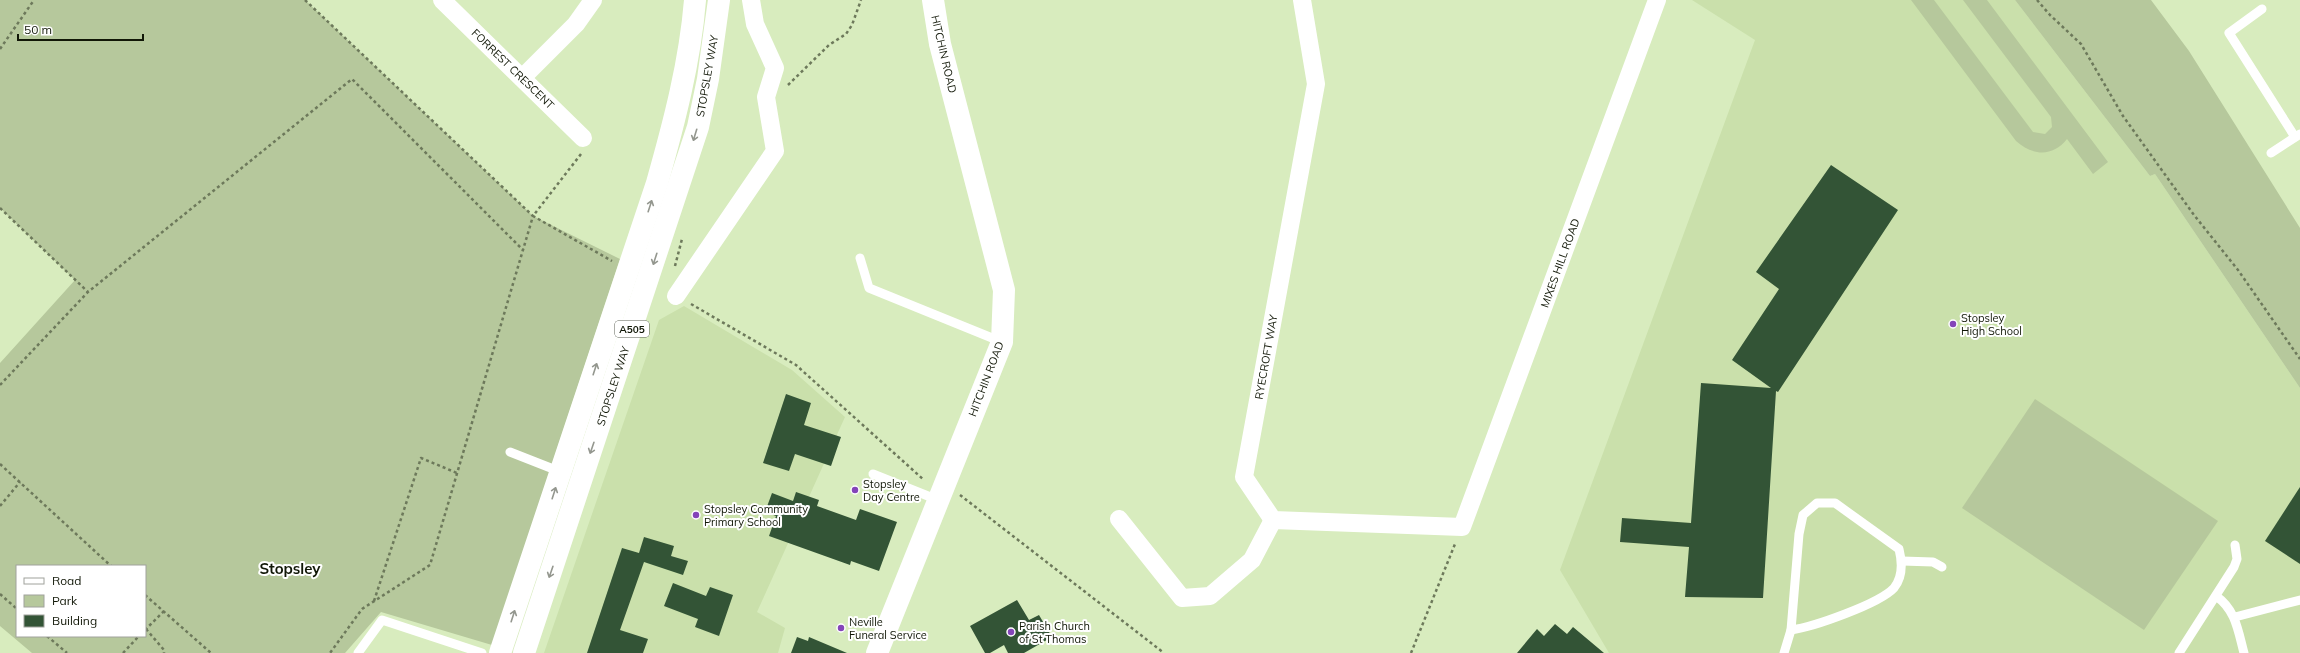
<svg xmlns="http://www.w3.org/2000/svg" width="2300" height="653" font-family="Mulish,sans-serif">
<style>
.built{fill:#cae0ab}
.green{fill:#b6c89c;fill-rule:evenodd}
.building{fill:#335436}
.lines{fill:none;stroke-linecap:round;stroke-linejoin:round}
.path{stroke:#6d795b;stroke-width:2.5;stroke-dasharray:3 3;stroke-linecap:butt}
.lane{stroke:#fff;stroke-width:9}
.street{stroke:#fff;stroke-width:18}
.secondary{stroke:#fff;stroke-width:22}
.primary{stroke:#fff;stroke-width:22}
.oneway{stroke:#94978f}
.poi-dot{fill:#8444b9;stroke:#fff;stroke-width:1.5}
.labels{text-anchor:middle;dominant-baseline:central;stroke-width:4;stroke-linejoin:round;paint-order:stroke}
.shield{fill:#fff;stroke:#585d51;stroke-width:1}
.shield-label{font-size:10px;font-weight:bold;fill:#111707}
.street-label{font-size:11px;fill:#111707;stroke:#fff}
.poi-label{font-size:11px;fill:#111707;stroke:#fff;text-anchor:start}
.district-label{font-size:15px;font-weight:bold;fill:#111707;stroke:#fff}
</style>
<rect width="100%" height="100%" fill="#d8ecbe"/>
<g class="built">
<path d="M1692 0H2015L2150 176 2155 174 2300 388V653H1609L1560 570 1755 40Z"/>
<path d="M684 306 792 370 845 417 757 612 785 628 778 653H544L659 320Z"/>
</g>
<g class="green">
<path d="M0 0H305L533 216 620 259 492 645 381 612 345 653H32L0 626V363L75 280 0 208ZM17 566H145V636H17Z"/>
<path d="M1911 0H1934L2033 132 2045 134 2052 127 2051 117 1963 0H1987L2108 162 2093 174 2067 139C2053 157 2033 156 2016 141Z"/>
<path d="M2015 0H2151L2189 51 2300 228V388L2155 174 2150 176Z"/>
<path d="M2035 399 2218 521 2144 630 1962 508Z"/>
</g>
<g class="building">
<path d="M1831 165 1898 210 1778 392 1776 391 1763 598 1685 597 1689 547 1620 542 1622 518 1691 523 1701 383 1771 388 1732 360 1779 289 1756 272Z"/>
<path d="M786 394 811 403 804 425 841 437 831 466 795 454 789 471 763 463Z"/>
<path d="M2300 487V564L2265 541Z"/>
<path d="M796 492 819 500 817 506 856 520 860 509 897 522 879 571 851 561 850 565 769 536 776 516 765 512 772 493 793 501Z"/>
<path d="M644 537 674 546 671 556 688 561 683 575 644 562 620 630 648 639 643 653H587L622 548 639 553Z"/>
<path d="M673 583 706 596 710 587 733 595 719 636 695 627 698 619 664 606Z"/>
<path d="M1017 600 1029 620 1039 615 1052 637 1024 653H1008L1004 645 990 653H985L970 626Z"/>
<path d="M1555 624 1567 634 1573 627 1604 653H1517L1537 629 1544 636Z"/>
<path d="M797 637 808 641 809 637 847 653H791Z"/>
</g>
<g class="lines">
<g class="path">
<path d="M305 0 533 216 430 565 362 609 330 653"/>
<path d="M2037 0 2050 15 2081 44 2123 116 2194 215 2238 270 2300 359"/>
<path d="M0 49 34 0"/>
<path d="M788 85 829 45 846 34 852 25 861 0"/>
<path d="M581 154 533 216 612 261"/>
<path d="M0 208 88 292"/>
<path d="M675 266 682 239"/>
<path d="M691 304 796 365 924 480"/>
<path d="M0 385 88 292 352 79 523 250"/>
<path d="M0 464 111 566"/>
<path d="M960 495 1164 653"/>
<path d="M0 506 20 482"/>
<path d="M0 594 17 609"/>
<path d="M145 595 211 653"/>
<path d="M374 601 421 458 457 473"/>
<path d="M146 629 164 650V653"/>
<path d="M145 630 164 611"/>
<path d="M47 636 67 653"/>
<path d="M123 653 139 636"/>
<path d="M1411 653 1455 544"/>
</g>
<g class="lane">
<path d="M2262 9 2229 33 2295 137"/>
<path d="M2271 153 2300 134"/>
<path d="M860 258 869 288 1002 342"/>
<path d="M510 452 561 472"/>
<path d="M873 474 938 500"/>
<path d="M1817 503H1835L1899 549C1902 561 1903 577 1894 588 1879 604 1813 627 1791 630L1799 534 1803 515Z"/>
<path d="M1902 561 1933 562 1942 567"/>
<path d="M2216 596C2236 610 2238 631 2244 653"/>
<path d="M2235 617 2300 600"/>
<path d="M358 653 382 620 482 653"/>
<path d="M1784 653 1791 630"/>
<path d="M2179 653 2234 567 2237 559 2235 545"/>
</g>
<g class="street">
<path d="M442 0 583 138"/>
<path d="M1302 0 1316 84 1244 477 1273 520 1462 527 1657 0"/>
<path d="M522 78 576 24 593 0"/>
<path d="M676 296 775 151 766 97 775 68 755 24 751 0"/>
<path d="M1119 519 1182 598 1210 596 1252 560 1273 520"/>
</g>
<path class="secondary" d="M877 653 1002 342 1004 290 940 44 933 0"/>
<g class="primary">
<path d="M500 653 657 183C674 123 690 62 695 0"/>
<path d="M524 653 698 127 708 79 719 0"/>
</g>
</g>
<defs><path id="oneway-shaft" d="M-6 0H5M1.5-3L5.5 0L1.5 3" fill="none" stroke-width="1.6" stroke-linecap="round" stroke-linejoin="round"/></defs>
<g class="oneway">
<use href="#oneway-shaft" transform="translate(695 135) rotate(107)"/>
<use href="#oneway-shaft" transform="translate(650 206) rotate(-72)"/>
<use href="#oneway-shaft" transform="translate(655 259) rotate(108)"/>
<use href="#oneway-shaft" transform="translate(595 369) rotate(-72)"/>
<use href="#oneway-shaft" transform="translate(592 448) rotate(109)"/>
<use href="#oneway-shaft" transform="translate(554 493) rotate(-72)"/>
<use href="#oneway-shaft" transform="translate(551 572) rotate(109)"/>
<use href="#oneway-shaft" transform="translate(513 616) rotate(-72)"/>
</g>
<g class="poi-dot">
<circle cx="1953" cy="324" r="4"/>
<circle cx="855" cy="490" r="4"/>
<circle cx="696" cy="515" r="4"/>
<circle cx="841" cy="628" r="4"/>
<circle cx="1011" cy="632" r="4"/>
</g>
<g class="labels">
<rect class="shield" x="615" y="321" width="34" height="16" rx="3"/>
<g class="shield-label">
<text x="632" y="329">A505</text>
</g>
<g class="street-label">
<text transform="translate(944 54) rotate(77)">HITCHIN ROAD</text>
<text transform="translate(513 69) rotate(44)">FORREST CRESCENT</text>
<text transform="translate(707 76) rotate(-80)">STOPSLEY WAY</text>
<text transform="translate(1560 263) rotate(-70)">MIXES HILL ROAD</text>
<text transform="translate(1266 357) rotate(-80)">RYECROFT WAY</text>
<text transform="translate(986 379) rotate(-69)">HITCHIN ROAD</text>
<text transform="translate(613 386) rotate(-72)">STOPSLEY WAY</text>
</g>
<g class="poi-label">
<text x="1961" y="318">Stopsley<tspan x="1961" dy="13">High School</tspan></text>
<text x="863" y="484">Stopsley<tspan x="863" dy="13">Day Centre</tspan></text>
<text x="704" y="509">Stopsley Community<tspan x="704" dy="13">Primary School</tspan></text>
<text x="849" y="622">Neville<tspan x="849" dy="13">Funeral Service</tspan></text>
<text x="1019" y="626">Parish Church<tspan x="1019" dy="13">of St Thomas</tspan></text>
</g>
<g class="district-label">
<text x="290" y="568">Stopsley</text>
</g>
</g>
<rect x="16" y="565" width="130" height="72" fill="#ffffff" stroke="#a0a29c"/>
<rect x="24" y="578" width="20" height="6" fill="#ffffff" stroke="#a0a29c"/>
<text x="52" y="585" font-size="12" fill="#111707">Road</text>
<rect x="24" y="595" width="20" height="12" fill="#b6c89c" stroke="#a0a29c"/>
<text x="52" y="605" font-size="12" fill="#111707">Park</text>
<rect x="24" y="615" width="20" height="12" fill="#335436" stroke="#a0a29c"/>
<text x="52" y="625" font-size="12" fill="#111707">Building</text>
<path d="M18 34v6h125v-6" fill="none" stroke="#111707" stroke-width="2"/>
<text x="24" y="34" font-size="12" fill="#111707" stroke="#ffffff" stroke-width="3" paint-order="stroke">50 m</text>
</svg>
